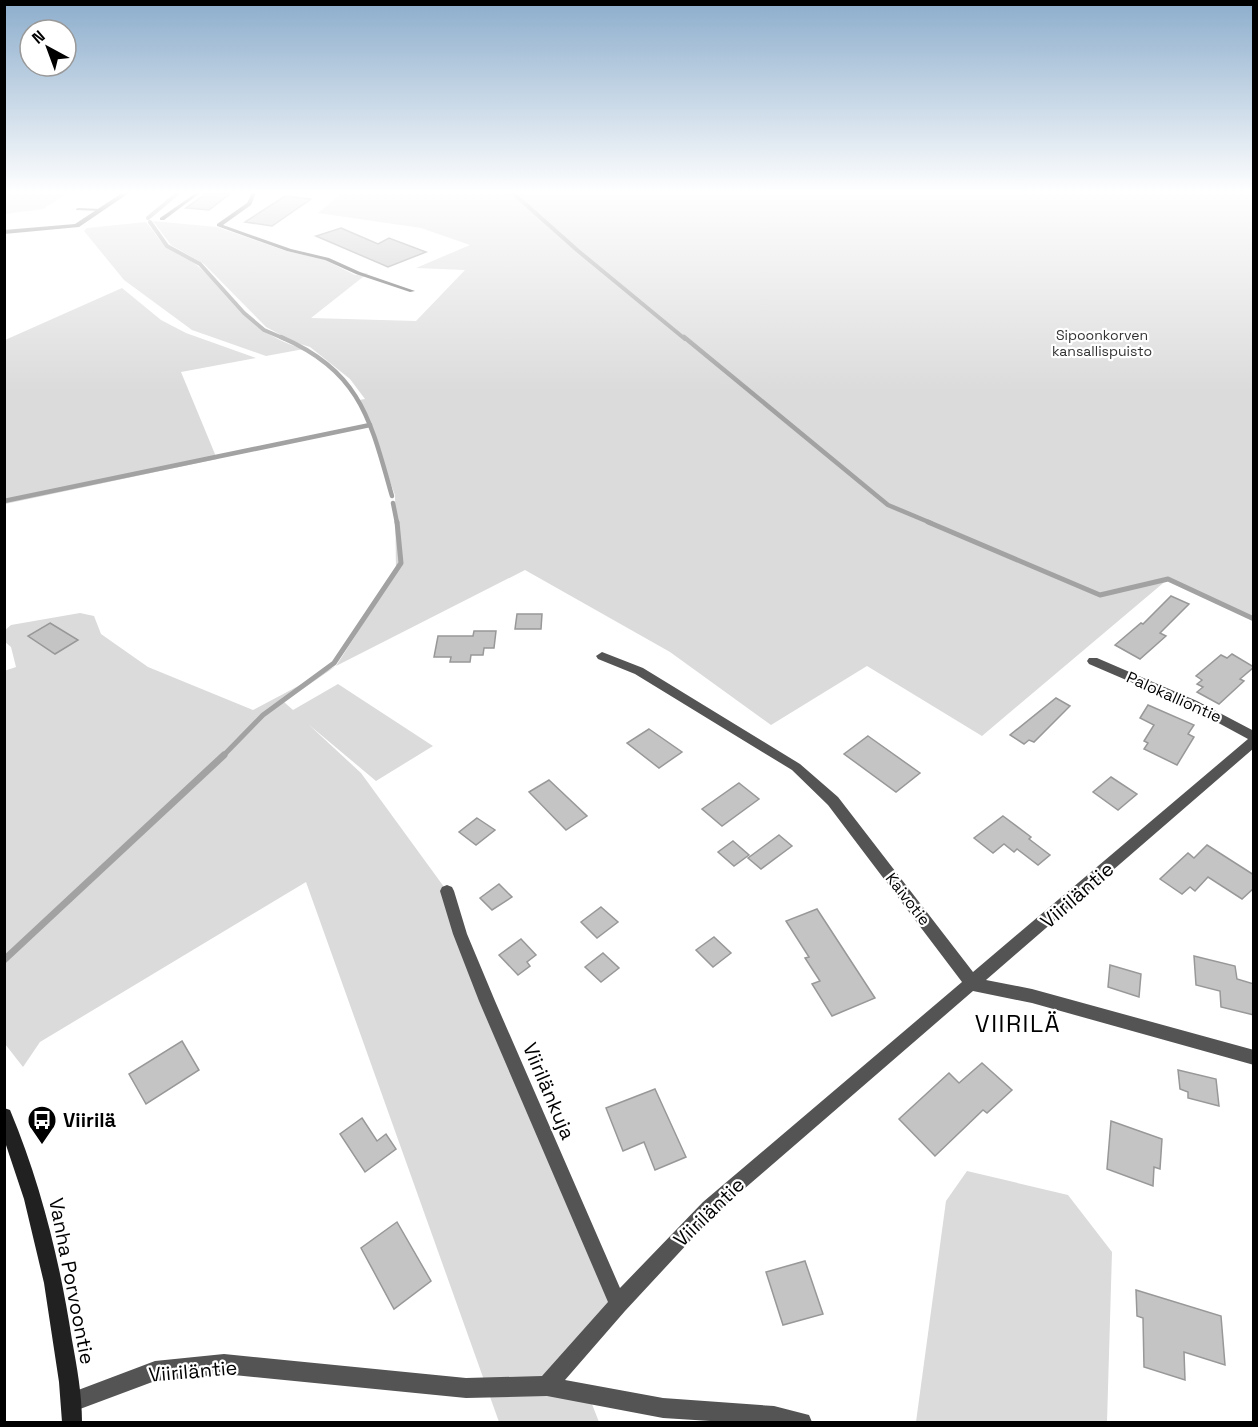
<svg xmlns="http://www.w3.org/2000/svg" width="1258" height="1427" font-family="'Space Grotesk',sans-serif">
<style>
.green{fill:#dbdbdb}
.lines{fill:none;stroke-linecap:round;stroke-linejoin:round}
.stream-far3{stroke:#a2a2a2;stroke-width:4}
.stream-far2{stroke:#a2a2a2;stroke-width:4.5}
.stream-far1{stroke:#a2a2a2;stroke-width:5}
.stream{stroke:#a2a2a2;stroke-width:7}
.building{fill:#c4c4c4;stroke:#989898;stroke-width:1.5}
.lane{fill:#545454;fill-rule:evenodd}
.street{fill:#545454;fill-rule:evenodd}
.secondary{fill:#212121;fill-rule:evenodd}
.labels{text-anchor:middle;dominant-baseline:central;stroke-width:4.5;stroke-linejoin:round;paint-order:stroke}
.far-park-label{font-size:14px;fill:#323232;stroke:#fff}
.street-label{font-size:16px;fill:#000;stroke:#fff}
.near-street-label{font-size:20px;fill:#000;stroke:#fff}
.near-poi-label{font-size:20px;font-weight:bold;fill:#000;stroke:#fff;text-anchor:start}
.near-quarter-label{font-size:24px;letter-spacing:1.5px;fill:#000;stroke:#fff}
</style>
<rect width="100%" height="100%" fill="#fff"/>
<g class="green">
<path d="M5 193H68L43 209 5 214Z"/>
<path d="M342 193H1253V619L1168 579 982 736 867 666 771 725 670 652 525 570 336 666 284 702 293 710 338 684 433 746 376 781 308 724 361 773 447 891 618 1304 547 1386 588 1394 599 1422H499L306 882 40 1042 23 1067 5 1044 4 671 16 667 11 647 5 642V630L11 625 80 613 94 616 101 634 148 667 253 710 336 666 396 572 395 495 359 400 365 399 350 379 310 347 294 342 266 327 204 264 171 245 153 221 217 227 286 251 323 259 355 275 368 273 311 318 416 321 465 270 416 268 470 245 421 228 318 213Z"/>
<path d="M146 222C153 230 159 241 167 247 177 255 190 259 199 267 239 302 248 333 304 349L266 356 192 330 124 280 84 231 87 228Z"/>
<path d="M122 288 161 320 186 333 256 358 181 372 217 459 5 504V340Z"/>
<path d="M967 1171 1068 1195 1112 1252 1107 1422H916L946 1201Z"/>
</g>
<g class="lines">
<g class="stream-far3">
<path d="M513 193 577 250 685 339"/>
<path d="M148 218 178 193"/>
<path d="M150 222 167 246 200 264 244 313 264 330 285 339"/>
</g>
<g class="stream-far2">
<path d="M281 337C361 372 370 419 392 496"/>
<path d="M684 337 888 505 931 523"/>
<path d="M4 501 370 425"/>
<path d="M393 503 397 523"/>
</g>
<g class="stream-far1">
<path d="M928 522 1100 595 1168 579 1254 619"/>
<path d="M222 757 263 715 334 663 401 563 397 522"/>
</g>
<path class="stream" d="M4 960 224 755"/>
</g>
<g class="building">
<path d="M207 193H231L209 210 186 208Z"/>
<path d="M285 196 311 199 272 226 245 222Z"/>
<path d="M341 228 378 244 389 238 426 252 388 267 316 236Z"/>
<path d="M1171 596 1189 604 1160 633 1166 636 1140 659 1115 645 1141 623 1143 624Z"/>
<path d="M517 614H542L541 629H515Z"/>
<path d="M50 623 78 640 55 654 28 636Z"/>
<path d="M474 631H496L494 648H484L483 655H471L470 662H450L451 657H434L438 636H473Z"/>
<path d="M1232 654 1254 667 1240 679 1244 681 1219 704 1197 692 1203 687 1197 684 1202 680 1196 676 1221 655 1227 658Z"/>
<path d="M1056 698 1070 706 1034 742 1029 740 1024 744 1010 735Z"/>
<path d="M1148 705 1194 725 1188 734 1194 737 1177 765 1144 749 1148 743 1144 741 1154 725 1140 718Z"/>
<path d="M649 729 682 752 659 768 627 743Z"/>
<path d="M868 736 920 773 896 792 844 754Z"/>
<path d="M1111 777 1137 794 1118 810 1093 792Z"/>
<path d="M549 780 587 816 566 830 529 792Z"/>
<path d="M739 783 759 799 722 826 702 809Z"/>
<path d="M1003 816 1031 837 1029 839 1050 855 1038 865 1017 849 1014 852 1004 844 993 853 974 838Z"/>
<path d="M477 818 495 830 476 845 459 832Z"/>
<path d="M779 835 792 846 761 869 748 858Z"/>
<path d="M733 841 749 855 734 866 718 852Z"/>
<path d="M1207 845 1254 875V888L1242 899 1208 877 1195 891 1190 887 1182 894 1160 879 1188 853 1194 858Z"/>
<path d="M499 884 512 897 492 910 480 898Z"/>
<path d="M601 907 618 922 597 938 581 922Z"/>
<path d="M817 909 875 998 832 1016 812 984 820 981 805 958 809 957 786 921Z"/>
<path d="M714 937 731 953 713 967 696 950Z"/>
<path d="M521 939 536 955 527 962 530 966 518 975 499 955Z"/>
<path d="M603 953 619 968 601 982 585 967Z"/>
<path d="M1194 956 1235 966 1237 979 1254 984V1015L1221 1007 1220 991 1196 985Z"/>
<path d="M1110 965 1141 974 1139 997 1108 987Z"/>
<path d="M182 1041 199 1070 146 1104 129 1074Z"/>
<path d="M982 1063 1012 1090 987 1113 983 1110 935 1156 899 1119 949 1073 959 1083Z"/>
<path d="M1178 1070 1216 1079 1219 1106 1188 1098V1092L1180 1089Z"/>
<path d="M655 1089 686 1157 655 1170 644 1142 623 1151 606 1108Z"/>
<path d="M362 1118 377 1141 386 1134 396 1149 365 1172 340 1134Z"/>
<path d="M1111 1121 1162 1139 1160 1169 1154 1167 1153 1186 1107 1169Z"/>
<path d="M397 1222 431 1281 394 1309 361 1248Z"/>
<path d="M805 1261 823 1314 783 1325 766 1272Z"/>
<path d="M1136 1290 1221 1316 1225 1365 1184 1352 1185 1380 1144 1367 1143 1318 1137 1316Z"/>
</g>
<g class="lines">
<g class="lane">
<path d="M196 193H200L164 220H160V218Z"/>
<path d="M252 193H256L251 205 223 225 291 249 329 258 360 272 415 291 410 292 356 274 325 260 287 251 217 226V224L247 203Z"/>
<path d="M78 208 101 209 103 210 101 211 76 210V209Z"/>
</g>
<g class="street">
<path d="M122 193H129L79 227 4 234V230L75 224Z"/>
<path d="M602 652 643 668 800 764 838 797 973 972 1248 739 1189 707 1089 664 1087 661 1089 658H1097L1197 701 1254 731V748L986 980 1032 989 1254 1050V1065L1032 1003 973 991 715 1214 625 1311 565 1380 663 1398 774 1406 809 1415 812 1422H726L663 1418 547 1396 466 1398 224 1374 155 1381 72 1412 65 1409 62 1402 65 1395 155 1361 224 1354 466 1378 542 1376 608 1302 479 1001 453 934 440 891 442 887 447 885 452 887 454 891 467 934 495 1001 620 1288 703 1202 962 982 828 805 792 770 635 674 598 659 596 656Z"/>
</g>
<path class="secondary" d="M4 1108 10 1110C41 1184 60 1262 72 1340 77 1367 82 1395 82 1422H62L59 1382 44 1283 24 1199 4 1139Z"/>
</g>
<linearGradient id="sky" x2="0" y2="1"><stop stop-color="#8cadcc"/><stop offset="0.49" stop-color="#fff"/><stop offset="1" stop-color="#fff" stop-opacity="0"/></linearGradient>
<rect width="1258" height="392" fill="url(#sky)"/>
<defs>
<g id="bus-pin" transform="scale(1.5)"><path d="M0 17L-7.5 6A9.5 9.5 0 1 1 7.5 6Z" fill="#000" stroke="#fff"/><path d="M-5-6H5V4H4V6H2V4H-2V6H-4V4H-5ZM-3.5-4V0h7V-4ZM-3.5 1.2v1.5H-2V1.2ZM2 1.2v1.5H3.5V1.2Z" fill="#fff"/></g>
</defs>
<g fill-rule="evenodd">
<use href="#bus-pin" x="42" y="1120"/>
</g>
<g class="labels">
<g class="far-park-label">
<text x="1102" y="335">Sipoonkorven<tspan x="1102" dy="16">kansallispuisto</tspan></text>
</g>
<g class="street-label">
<text transform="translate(1174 697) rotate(24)">Palokalliontie</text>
<text transform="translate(908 899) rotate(52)">Kaivotie</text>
</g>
<g class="near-street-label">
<text transform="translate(1077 895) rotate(-41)">Viiriläntie</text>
<text transform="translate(549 1091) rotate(67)">Viirilänkuja</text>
<text transform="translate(709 1212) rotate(-44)">Viiriläntie</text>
<text transform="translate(72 1281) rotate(79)">Vanha Porvoontie</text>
<text transform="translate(193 1371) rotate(-5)">Viiriläntie</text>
</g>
<g class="near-poi-label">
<text x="63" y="1120">Viirilä</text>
</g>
<g class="near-quarter-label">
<text x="1018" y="1023">VIIRILÄ</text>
</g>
</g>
<rect width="1258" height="1427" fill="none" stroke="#000000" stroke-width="12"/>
<g transform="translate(48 48) rotate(319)"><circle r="28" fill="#ffffff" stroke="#999999" stroke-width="1.5"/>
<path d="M0-4.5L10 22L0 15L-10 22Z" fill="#000000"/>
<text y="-9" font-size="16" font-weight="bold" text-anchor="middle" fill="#000000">N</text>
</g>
</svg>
